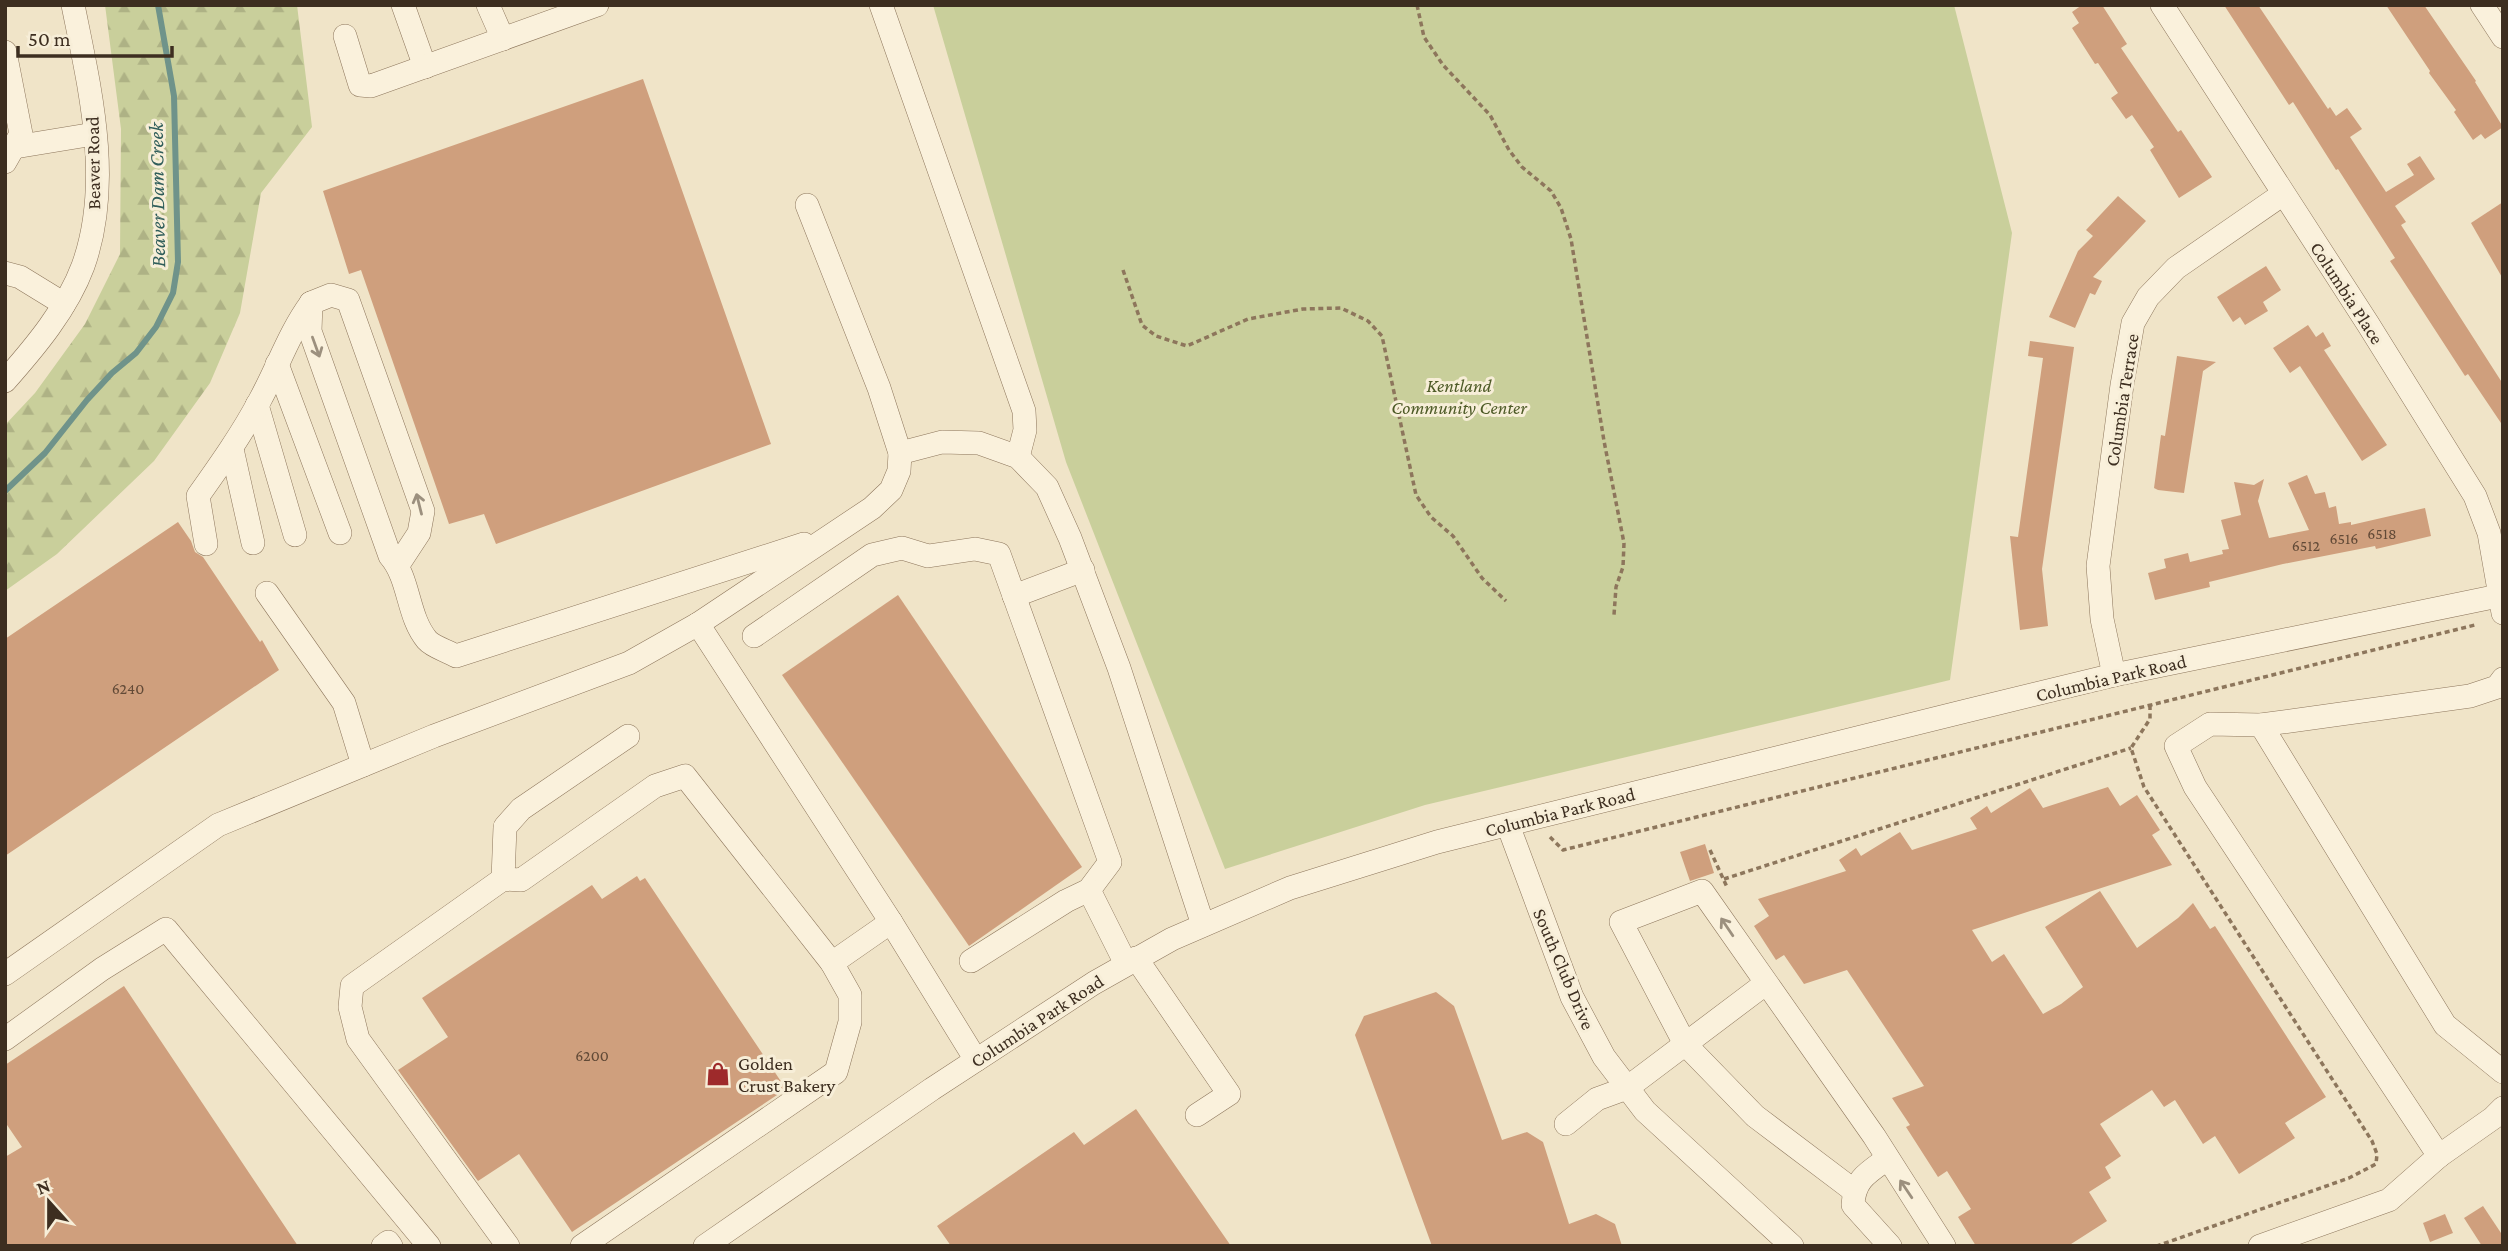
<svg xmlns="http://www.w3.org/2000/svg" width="2508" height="1251" font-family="'Crimson Pro',serif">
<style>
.green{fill:#c9cf9b}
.forest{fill:url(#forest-firs)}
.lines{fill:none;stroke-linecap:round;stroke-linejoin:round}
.stream{stroke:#6f938a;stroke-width:6}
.building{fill:#cf9f7d}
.minor-casing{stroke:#8d765c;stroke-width:24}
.path{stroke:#8d765c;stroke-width:3.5;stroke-dasharray:5 3.5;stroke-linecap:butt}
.minor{stroke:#faf1dc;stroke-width:23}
.oneway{stroke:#9c907e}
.labels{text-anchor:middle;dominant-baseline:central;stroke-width:6;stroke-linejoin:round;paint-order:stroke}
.number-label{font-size:16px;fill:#624a37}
.street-label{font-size:19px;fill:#3d2e20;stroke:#f7eed8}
.park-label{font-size:19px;font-style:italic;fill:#4d5a26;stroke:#f7eed8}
.poi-label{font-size:19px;fill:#3d2e20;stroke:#f7eed8;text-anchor:start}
.water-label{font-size:21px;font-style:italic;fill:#2f5d5a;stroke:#f7eed8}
</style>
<defs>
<pattern id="forest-firs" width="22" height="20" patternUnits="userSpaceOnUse" patternTransform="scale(1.75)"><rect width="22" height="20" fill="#c9cf9b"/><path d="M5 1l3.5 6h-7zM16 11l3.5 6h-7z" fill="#aeb285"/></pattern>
</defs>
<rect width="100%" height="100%" fill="#f0e4c8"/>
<path class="green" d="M933 5H1954L2012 233 1950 680 1425 805 1225 869 1066 462Z"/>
<path class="forest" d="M105 5H297L312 127 261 193 240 313 210 383 154 461 57 554 5 591V425L35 393 85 324 120 254 121 129Z"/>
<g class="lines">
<path class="stream" d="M5 491 45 453 87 400 112 373 136 353 156 327 173 293 178 262 174 96 158 5"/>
</g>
<g class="building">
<path d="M2082 5H2102L2127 44 2121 48 2178 132 2181 130 2212 177 2179 198 2150 150 2154 147 2132 115 2126 119 2111 98 2118 93 2098 63 2095 64 2072 28 2079 23 2072 12Z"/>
<path d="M2224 5H2258L2328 109 2330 107 2336 116 2347 108 2362 129 2350 137 2386 192 2414 175 2407 164 2420 156 2435 179 2395 206 2406 222 2401 225 2503 384V426L2468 374 2465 376 2400 276 2390 261 2395 258 2338 169 2336 170 2293 102 2289 105Z"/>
<path d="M2386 5H2424L2476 81 2475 82 2503 127 2485 139 2481 134 2473 140 2454 112 2456 110 2429 73 2430 71Z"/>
<path d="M643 79 771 444 496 544 484 514 449 524 361 270 349 274 323 191Z"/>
<path d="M2118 196 2146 221 2093 277 2102 281 2095 295 2090 293 2075 328 2049 317 2078 251 2093 236 2086 230Z"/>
<path d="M2503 202V279L2471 223Z"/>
<path d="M2266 266 2281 290 2263 302 2268 311 2245 325 2240 317 2233 322 2217 297Z"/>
<path d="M2308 325 2316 337 2323 332 2331 346 2324 350 2387 445 2362 461 2300 366 2290 373 2273 348Z"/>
<path d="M2030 341 2074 347 2042 569 2048 626 2020 630 2010 536 2018 537 2043 358 2028 356Z"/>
<path d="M2177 356 2216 362 2203 371 2184 493 2158 490 2154 488 2161 435 2165 436Z"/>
<path d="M2307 475 2315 494 2325 492 2329 508 2336 506 2339 524 2351 522V525L2425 508 2431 536 2376 549 2375 546 2283 564 2209 582 2210 587 2155 600 2148 573 2166 568 2164 559 2188 553 2190 562 2223 554 2222 550 2229 549 2221 520 2241 515 2234 482 2254 485 2264 479 2258 501 2269 538 2309 530 2288 483Z"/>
<path d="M178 522 191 541 195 552 203 557 260 642 262 640 279 670 5 856V639Z"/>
<path d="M898 595 1082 867 969 946 782 675Z"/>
<path d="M2108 787 2120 806 2137 795 2160 830 2152 835 2172 865 1972 930 1992 962 2004 954 2043 1014 2061 1004 2083 987 2045 927 2100 891 2137 948 2178 918 2193 903 2210 929 2215 926 2326 1097 2285 1123 2295 1138 2239 1174 2215 1136 2203 1144 2175 1100 2164 1107 2152 1090 2100 1124 2121 1156 2105 1167 2111 1178 2089 1192 2107 1221 2068 1246H1976L1958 1217 1971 1209 1947 1171 1938 1177 1906 1127 1910 1125 1892 1098 1924 1086 1847 970 1804 984 1784 955 1776 960 1754 926 1769 916 1758 899 1846 871 1839 860 1856 848 1861 856 1900 832 1912 850 1977 829 1970 818 1987 806 1991 813 2030 788 2043 808Z"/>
<path d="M1705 844 1714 873 1690 881 1680 852Z"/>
<path d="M637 876 640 881 645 878 786 1089 572 1232 519 1154 478 1181 398 1070 448 1037 422 998 592 885 602 899Z"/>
<path d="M124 986 298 1246H5V1157L22 1147 5 1122V1065Z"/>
<path d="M1436 992 1454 1006 1502 1140 1527 1132 1543 1142 1569 1224 1596 1214 1615 1224 1622 1246H1432L1355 1035 1364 1016Z"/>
<path d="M1136 1109 1231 1246H951L937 1226 1074 1132 1084 1145Z"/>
<path d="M2483 1206 2503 1236V1246H2482L2464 1218Z"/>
<path d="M2445 1214 2453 1233 2430 1242 2423 1223Z"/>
</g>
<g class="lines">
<g class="minor-casing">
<g id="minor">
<path d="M403 5 425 67"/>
<path d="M488 5 503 39"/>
<path d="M881 5 1024 411 1025 430 1018 457"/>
<path d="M2162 5 2368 324 2475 496 2489 533 2503 613"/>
<path d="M2482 5 2503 37"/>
<path d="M345 36 360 85 371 86 597 5"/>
<path d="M5 52 21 134 5 162"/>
<path d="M15 147 94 134"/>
<path d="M5 273 20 277 64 304"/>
<path d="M277 364 340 533"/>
<path d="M5 381C35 347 67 309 83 266 113 183 90 89 73 5"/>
<path d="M257 405 295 535"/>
<path d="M232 449 253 543"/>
<path d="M900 453 942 442 979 443 1018 457 1047 487 1070 538 1119 668 1203 925"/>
<path d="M206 544 198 496C220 465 242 434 260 400 278 367 289 333 311 303"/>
<path d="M398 565 419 533 423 511 348 300 331 295 311 303 310 331 390 556C410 579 407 616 427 640 433 647 448 651 456 656L804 544"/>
<path d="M267 593 344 703 363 765"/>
<path d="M1014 596 1083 570"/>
<path d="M698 624 891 922 976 1060"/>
<path d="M754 636 872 555 902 548 928 556 975 549 999 554 1110 862 1089 890 1126 964"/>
<path d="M2114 675 2102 619 2098 566 2122 385 2133 323 2148 297 2176 268 2283 194"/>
<path d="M2261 725 2445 1025 2503 1072"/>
<path d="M1508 825 1572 997 1604 1057 1645 1111 1792 1246"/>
<path d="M503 879 505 827 521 809 628 736"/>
<path d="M1136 958 1229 1094 1197 1115"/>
<path d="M971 961 1066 901 1089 890"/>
<path d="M832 963 891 922"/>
<path d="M5 974 218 825 434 736 629 663 698 624 872 508 891 490 899 471 900 453 879 388 807 205"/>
<path d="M5 1039 102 969 166 929 429 1246"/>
<path d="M1566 1124 1597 1099 1627 1088 1765 984"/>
<path d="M2439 1156 2493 1118 2503 1108"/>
<path d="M1887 1159C1867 1173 1854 1180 1853 1205L1890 1246"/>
<path d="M1853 1190 1755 1116 1685 1044 1621 922 1702 891 1874 1136 1944 1246"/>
<path d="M383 1246 388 1242 391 1246"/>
<path d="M508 1246 358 1039 350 1007 352 986 503 879 521 880 655 786 685 776 832 963 850 995V1022L836 1072 582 1246"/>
<path d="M705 1246 932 1089 1094 983 1172 939 1290 888 1437 842 1966 711 2114 675 2503 595"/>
<path d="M2260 1246 2389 1200 2439 1156 2195 787 2176 746 2210 724 2261 725 2470 696 2497 687 2503 679"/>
</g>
</g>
<g class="path">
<path d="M1417 5 1424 37 1443 65 1490 115 1509 150 1522 167 1551 191 1561 208 1571 239 1604 441 1624 543 1623 567 1616 587 1614 615"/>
<path d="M1123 270 1142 325 1156 336 1187 346 1248 319 1303 309 1341 308 1368 321 1382 336 1416 495 1431 517 1453 536 1482 578 1506 601"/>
<path d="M2150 705V719L2131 748 2144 787 2372 1141 2377 1154 2376 1164 2349 1178 2157 1246"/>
<path d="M1550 837 1563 850 2475 625"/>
<path d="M1710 850 1727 887"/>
<path d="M1724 879 2131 748"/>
</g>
<use href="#minor" class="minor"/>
</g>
<defs><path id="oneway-shaft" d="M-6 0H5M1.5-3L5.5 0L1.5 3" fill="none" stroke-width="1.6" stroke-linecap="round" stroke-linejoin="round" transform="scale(1.75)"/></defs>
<g class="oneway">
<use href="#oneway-shaft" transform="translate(316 347) rotate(70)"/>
<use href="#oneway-shaft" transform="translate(419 504) rotate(-104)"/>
<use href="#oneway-shaft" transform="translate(1727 927) rotate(-124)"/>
<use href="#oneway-shaft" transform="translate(1906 1189) rotate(-124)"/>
</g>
<defs>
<g id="shop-bare" transform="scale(1.89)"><path d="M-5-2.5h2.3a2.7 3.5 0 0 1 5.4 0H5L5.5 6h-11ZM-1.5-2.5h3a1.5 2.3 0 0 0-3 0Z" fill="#9e2a2b" stroke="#f7eed8" stroke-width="2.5" paint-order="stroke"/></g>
</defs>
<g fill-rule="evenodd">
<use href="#shop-bare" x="718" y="1074"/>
</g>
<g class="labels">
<g class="number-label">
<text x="2382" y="533">6518</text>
<text x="2344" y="538">6516</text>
<text x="2306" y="545">6512</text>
<text x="128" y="688">6240</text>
<text x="592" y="1055">6200</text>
</g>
<g class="street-label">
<text transform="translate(93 163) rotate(-91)">Beaver Road</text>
<text transform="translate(2347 293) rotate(57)">Columbia Place</text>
<text transform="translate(2122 400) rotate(-81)">Columbia Terrace</text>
<text transform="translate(2111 678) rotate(-13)">Columbia Park Road</text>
<text transform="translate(1560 812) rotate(-14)">Columbia Park Road</text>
<text transform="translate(1564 969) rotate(67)">South Club Drive</text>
<text transform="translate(1037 1021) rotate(-33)">Columbia Park Road</text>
</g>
<g class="park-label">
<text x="1459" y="385">Kentland<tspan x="1459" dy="22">Community Center</tspan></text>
</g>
<g class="poi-label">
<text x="738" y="1063">Golden<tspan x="738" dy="22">Crust Bakery</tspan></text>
</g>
<g class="water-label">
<text transform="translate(157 195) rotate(-91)">Beaver Dam Creek</text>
</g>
</g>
<rect width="2508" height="1251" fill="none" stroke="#3d2e20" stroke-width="14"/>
<g transform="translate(49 1202) rotate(339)" stroke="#f7eed8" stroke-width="5" paint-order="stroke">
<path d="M0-5L12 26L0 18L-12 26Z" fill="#3d2e20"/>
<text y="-10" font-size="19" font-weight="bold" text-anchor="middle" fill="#3d2e20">N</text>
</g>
<path d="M18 46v10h154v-10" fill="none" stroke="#3d2e20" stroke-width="3.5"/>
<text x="28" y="46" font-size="21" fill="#3d2e20" stroke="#f7eed8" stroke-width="5" paint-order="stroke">50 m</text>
</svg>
